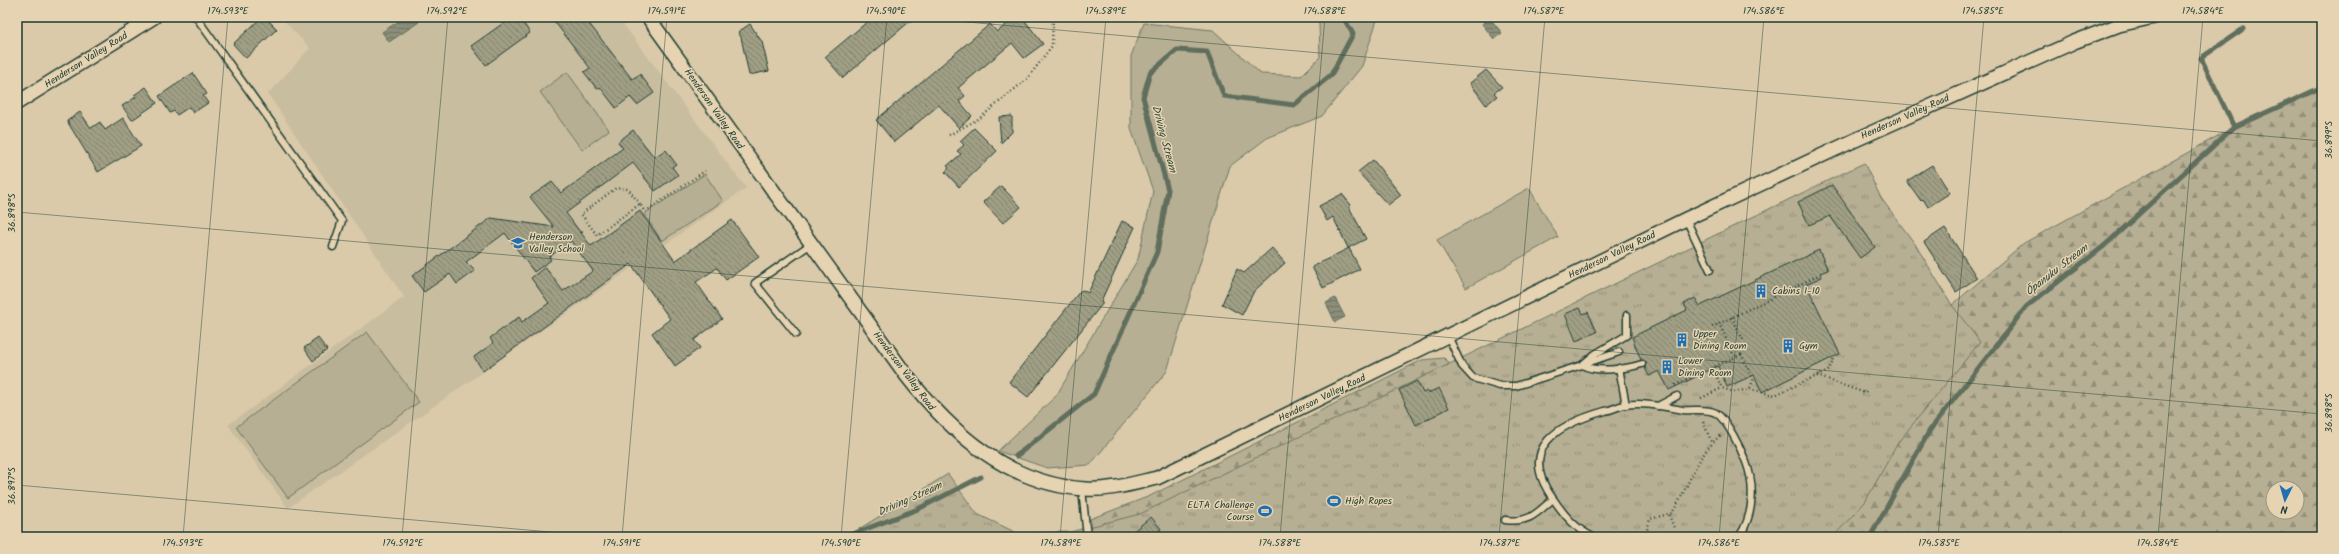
<svg xmlns="http://www.w3.org/2000/svg" width="2339" height="554" font-family="Kalam,sans-serif">
<style>
.built{fill:#c9bd9f}
.grass{fill:#b7af93;stroke:#6b7664}
.forest{fill:url(#forest-firs);stroke:#6b7664;fill-rule:evenodd}
.park{fill:url(#park-tufts);stroke:#6b7664}
.water{fill:url(#water-rules);stroke:#606e5d}
.lines{fill:none;stroke-linecap:round;stroke-linejoin:round}
.stream{stroke:#606e5d;stroke-width:5}
.building{fill:url(#building-back-hatch);stroke:#1f3d34}
.lane-casing{stroke:#1f3d34;stroke-width:9}
.street-casing{stroke:#1f3d34;stroke-width:16}
.path{stroke:#1f3d34;stroke-width:2.5;stroke-dasharray:1 3;stroke-linecap:butt}
.lane{stroke:#e6d3b1;stroke-width:6}
.street{stroke:#e6d3b1;stroke-width:13}
.ticks{fill:none;stroke:#1f3d34;stroke-width:1;stroke-opacity:0.45}
.labels{text-anchor:middle;dominant-baseline:central;stroke-width:3;stroke-linejoin:round;paint-order:stroke}
.street-label{font-size:10px;fill:#1f3d34;stroke:#e6d3b1}
.poi-label{font-size:10px;fill:#1f3d34;stroke:#e6d3b1;text-anchor:start}
.water-label{font-size:11px;font-style:italic;fill:#2f493e;stroke:#e6d3b1}
.neatline{fill:none;stroke:#1f3d34;stroke-width:1.5}
.ticks-label{font-size:10px;text-anchor:middle;fill:#1f3d34}
</style>
<defs>
<pattern id="forest-firs" width="22" height="20" patternUnits="userSpaceOnUse"><rect width="22" height="20" fill="#b7af93"/><path d="M5 1l3.5 6h-7zM16 11l3.5 6h-7z" fill="#949079"/></pattern>
<pattern id="park-tufts" width="24" height="20" patternUnits="userSpaceOnUse"><rect width="24" height="20" fill="#b7af93"/><path d="M3 7l-1-3M5 7V3M7 7l1-3M15 17l-1-3M17 17v-4M19 17l1-3" fill="none" stroke="#949079"/></pattern>
<pattern id="water-rules" width="6" height="5" patternUnits="userSpaceOnUse"><rect width="6" height="5" fill="#8b8e78"/><path d="M0 2.5h6" fill="none" stroke="#717563"/></pattern>
<pattern id="building-back-hatch" width="6" height="6" patternUnits="userSpaceOnUse"><rect width="6" height="6" fill="#a09f85"/><path d="M-1 5l2 2M0 0l6 6M5-1l2 2" fill="none" stroke="#82836e"/></pattern>
</defs>
<rect width="100%" height="100%" fill="#dacaaa"/>
<filter id="ink" filterUnits="userSpaceOnUse"><feTurbulence type="fractalNoise" baseFrequency=".025" numOctaves="2"/><feDisplacementMap in="SourceGraphic" scale="8" xChannelSelector="R" yChannelSelector="G"/><feConvolveMatrix kernelMatrix="1 2 1 2 8 2 1 2 1" color-interpolation-filters="sRGB"/></filter>
<g filter="url(#ink)">
<path class="built" d="M280 17H618L746 188 288 508 228 425 404 297 268 94 310 48Z"/>
<g class="grass">
<path d="M1313 17H1378L1362 66 1322 116 1267 138 1230 166 1167 371 1090 465 1047 468 998 451 1056 396 1138 259 1153 191 1131 129V56L1144 23 1213 30 1261 74 1301 76 1320 57 1319 24Z"/>
<path d="M567 72 609 130 582 150 540 92Z"/>
<path d="M705 174 723 201 662 241 644 214Z"/>
<path d="M1529 188 1558 237 1466 288 1437 240Z"/>
<path d="M367 332 419 402 288 498 236 427Z"/>
</g>
<g class="forest">
<path d="M2322 87V537H1748L1952 305 2024 243 2234 127ZM2273 488H2297V512H2273Z"/>
<path d="M1444 358 1450 364 1363 450 1093 529 1090 519 1150 496 1422 360Z"/>
</g>
<path class="park" d="M1864 163 1881 198 1915 244 1952 305 1980 342 1899 441 1865 502 1833 537H846L948 474 977 514 1017 533 1070 532 1140 514Z"/>
<g class="water">
<path d="M405 17H416L419 22 389 42 382 32Z"/>
<path d="M1489 17 1502 33 1494 39 1482 24Z"/>
<path d="M1335 298 1345 317 1335 322 1326 303Z"/>
</g>
<g class="lines">
<g class="stream">
<path d="M2234 127 2201 58 2243 29"/>
<path d="M1016 456 1094 394 1157 252 1168 190 1143 97 1150 73 1177 50 1207 52 1224 96 1294 105 1331 75 1353 34 1343 17"/>
<path d="M845 537 918 509 981 477"/>
<path d="M1870 537 1930 430 2026 307 2104 246 2234 127 2322 87"/>
</g>
</g>
<g class="building">
<path d="M262 17H265L277 29 246 58 233 44Z"/>
<path d="M512 17H519L530 33 486 65 471 46Z"/>
<path d="M551 17H584L632 79 640 74 654 93 637 105 630 97 616 108 600 87 597 89 584 72 590 68Z"/>
<path d="M873 17H915L843 78 825 57Z"/>
<path d="M1016 17H1022L1043 44 1024 58 1012 43 958 88 965 96 959 101 972 116 959 128 939 105 894 142 876 120 990 24 997 32Z"/>
<path d="M750 24 762 42 769 71 749 75 741 37 738 32Z"/>
<path d="M1486 70 1502 87 1494 93 1497 96 1486 105 1470 83Z"/>
<path d="M193 73 207 94 203 96 208 103 193 113 189 107 177 115 174 111 170 113 159 96Z"/>
<path d="M146 87 157 103 132 120 122 106 136 97 134 95Z"/>
<path d="M80 112 91 128 100 122 105 130 123 118 141 146 98 172 67 121Z"/>
<path d="M1012 116V132L1001 143 999 117Z"/>
<path d="M974 128 997 151 959 187 945 172 949 168 947 166 961 154 957 151 964 145 960 141Z"/>
<path d="M633 130 654 157 666 150 676 164 672 167 678 175 655 191 633 163 566 213 580 232H583L581 233 591 246 640 211 675 261 732 220 759 257 726 280 717 268 696 282 722 319 694 340 700 348 675 366 652 333 670 319 631 264 483 371 474 357 493 343 490 338 519 317 522 322 549 303 531 278 545 267 563 291 593 271 571 241 549 257 551 260 534 272 505 233 466 262 475 271 457 284 450 274 424 292 412 276 491 218 554 227 530 197 552 182 561 193 623 148 618 142Z"/>
<path d="M1373 160 1401 195 1388 205 1358 172Z"/>
<path d="M1932 165 1950 193 1928 207 1923 199 1921 201 1907 181Z"/>
<path d="M1832 185 1875 247 1860 258 1830 216 1809 225 1798 202Z"/>
<path d="M1001 186 1021 207 1003 223 983 202Z"/>
<path d="M1342 194 1351 205 1349 207 1366 239 1348 248 1333 217 1327 221 1319 206Z"/>
<path d="M1122 221 1135 227 1101 301 1103 303 1028 397 1009 382 1080 291 1083 290 1088 293Z"/>
<path d="M1945 228 1977 278 1956 292 1924 242Z"/>
<path d="M1272 248 1285 263 1254 291 1242 315 1222 304 1237 269 1244 273Z"/>
<path d="M1349 248 1360 269 1323 288 1312 267Z"/>
<path d="M1819 250 1828 270 1820 273 1822 277 1806 284 1840 354 1762 392 1754 375 1727 387 1718 366 1669 390 1659 371 1649 376 1645 368 1646 362 1641 360 1632 337 1687 310 1684 304 1695 298 1700 306Z"/>
<path d="M1580 308 1583 314 1588 312 1597 332 1576 341 1565 314Z"/>
<path d="M318 338 327 350 313 361 304 348Z"/>
<path d="M1417 381 1423 393 1427 391 1428 393 1439 388 1449 408 1416 425 1399 390Z"/>
<path d="M1151 517 1161 529 1151 537H1126Z"/>
</g>
<g class="lines">
<g class="lane-casing">
<g id="lane">
<path d="M196 17 342 221 333 247"/>
<path d="M1686 219 1710 270"/>
<path d="M796 334 755 283 811 244"/>
<path d="M1448 336 1462 366 1473 378 1500 386H1516L1582 365 1595 354 1627 335V315"/>
<path d="M1587 363 1619 352"/>
<path d="M1582 365C1597 373 1626 369 1642 364"/>
<path d="M1619 368 1626 405"/>
<path d="M1658 406 1677 396"/>
<path d="M1082 489 1087 537"/>
<path d="M1505 520C1529 523 1536 514 1553 499"/>
<path d="M1593 537C1575 528 1565 516 1554 500 1515 447 1559 424 1605 411 1612 410 1618 406 1625 405 1644 402 1664 407 1683 410 1693 411 1706 408 1716 413 1727 420 1741 449 1746 462 1755 485 1754 515 1739 537"/>
</g>
</g>
<g class="street-casing">
<g id="street">
<path d="M648 17 906 375C951 433 1008 484 1085 489 1108 491 1135 483 1157 478L1686 219 1853 141 2074 42 2119 25 2154 17"/>
<path d="M17 103 154 17"/>
</g>
</g>
<g class="path">
<path d="M949 135 980 118 1028 78 1052 46 1053 17"/>
<path d="M640 204 628 189 616 188 581 214 597 235 640 204 645 212 705 171"/>
<path d="M1732 317 1743 340"/>
<path d="M1719 323 1734 356"/>
<path d="M1712 327 1819 275"/>
<path d="M1741 354 1753 380 1750 389"/>
<path d="M1712 367 1722 388 1734 392 1750 389 1775 395 1828 371 1833 361 1832 358"/>
<path d="M1817 376 1865 393 1867 389"/>
<path d="M1675 385 1744 353"/>
<path d="M1701 398 1722 388"/>
<path d="M1703 422 1712 443"/>
<path d="M1669 515 1674 528"/>
<path d="M1645 537 1650 519 1672 513C1689 487 1696 455 1721 435"/>
</g>
<use href="#lane" class="lane"/>
<use href="#street" class="street"/>
</g>
</g>
<path class="ticks" d="M910 17 2322 141M17 212 2322 414M17 485 607 537M183 537 228 17M402 537 448 17M622 537 667 17M841 537 887 17M1060 537 1106 17M1280 537 1325 17M1499 537 1545 17M1719 537 1764 17M1938 537 1984 17M2158 537 2203 17"/>
<defs>
<g id="school-bare" transform="scale(1.08)"><path d="M0-5L7-2L0 1L-7-2ZM-4 1L0 2.5L4 1V4Q0 6-4 4Z" fill="#1f6fb2" stroke="#e6d3b1" stroke-width="2.5" paint-order="stroke"/></g>
<g id="building-bare" transform="scale(1.08)"><path d="M-4-6H4V6H1V3H-1V6H-4ZM-2.5-4.3h1.7v1.8h-1.7ZM.8-4.3h1.7v1.8H.8ZM-2.5-1h1.7V.8h-1.7ZM.8-1h1.7V.8H.8Z" fill="#1f6fb2" stroke="#e6d3b1" stroke-width="2.5" paint-order="stroke"/></g>
<g id="stadium-bare" transform="scale(1.08)"><path d="M0-5a6.5 5 0 1 0 0 10a6.5 5 0 1 0 0-10ZM-3.5-1.8h7v3.6h-7Z" fill="#1f6fb2" stroke="#e6d3b1" stroke-width="2.5" paint-order="stroke"/></g>
</defs>
<g fill-rule="evenodd">
<use href="#school-bare" x="518" y="243"/>
<use href="#building-bare" x="1761" y="291"/>
<use href="#building-bare" x="1682" y="340"/>
<use href="#building-bare" x="1788" y="346"/>
<use href="#building-bare" x="1667" y="367"/>
<use href="#stadium-bare" x="1334" y="501"/>
<use href="#stadium-bare" x="1265" y="511"/>
</g>
<g class="labels">
<g class="street-label">
<text transform="translate(86 60) rotate(-32)">Henderson Valley Road</text>
<text transform="translate(714 109) rotate(55)">Henderson Valley Road</text>
<text transform="translate(1905 117) rotate(-24)">Henderson Valley Road</text>
<text transform="translate(1612 255) rotate(-26)">Henderson Valley Road</text>
<text transform="translate(904 371) rotate(53)">Henderson Valley Road</text>
<text transform="translate(1322 398) rotate(-26)">Henderson Valley Road</text>
</g>
<g class="poi-label">
<text x="529" y="237">Henderson<tspan x="529" dy="12">Valley School</tspan></text>
<text x="1772" y="291">Cabins 1-10</text>
<text x="1693" y="334">Upper<tspan x="1693" dy="12">Dining Room</tspan></text>
<text x="1799" y="346">Gym</text>
<text x="1678" y="361">Lower<tspan x="1678" dy="12">Dining Room</tspan></text>
<text x="1345" y="501">High Ropes</text>
<text x="1254" y="505" text-anchor="end">ELTA Challenge<tspan x="1254" dy="12">Course</tspan></text>
</g>
<g class="water-label">
<text transform="translate(1164 139) rotate(75)">Driving Stream</text>
<text transform="translate(2057 270) rotate(-38)">Ōpanuku Stream</text>
<text transform="translate(910 499) rotate(-24)">Driving Stream</text>
</g>
</g>
<rect width="2339" height="554" fill="none" stroke="#e6d3b1" stroke-width="44"/>
<g transform="translate(2285 500) rotate(185)"><circle r="19" fill="#e6d3b1" stroke="#96977f"/>
<path d="M0-3L7 15L0 10L-7 15Z" fill="#1f6fb2"/>
<text y="-6" font-size="11" font-weight="bold" text-anchor="middle" fill="#1f3d34">N</text>
</g>
<rect x="22" y="22" width="2295" height="510" class="neatline"/>
<g class="ticks-label">
<text x="228" y="14">174.593°E</text>
<text x="447" y="14">174.592°E</text>
<text x="667" y="14">174.591°E</text>
<text x="886" y="14">174.590°E</text>
<text x="1106" y="14">174.589°E</text>
<text x="1325" y="14">174.588°E</text>
<text x="1544" y="14">174.587°E</text>
<text x="1764" y="14">174.586°E</text>
<text x="1983" y="14">174.585°E</text>
<text x="2203" y="14">174.584°E</text>
<text transform="translate(2328 140) rotate(-90)" y="4">36.899°S</text>
<text transform="translate(11 213) rotate(-90)" y="4">36.898°S</text>
<text transform="translate(2328 413) rotate(-90)" y="4">36.898°S</text>
<text transform="translate(11 486) rotate(-90)" y="4">36.897°S</text>
<text x="183" y="546">174.593°E</text>
<text x="403" y="546">174.592°E</text>
<text x="622" y="546">174.591°E</text>
<text x="841" y="546">174.590°E</text>
<text x="1061" y="546">174.589°E</text>
<text x="1280" y="546">174.588°E</text>
<text x="1500" y="546">174.587°E</text>
<text x="1719" y="546">174.586°E</text>
<text x="1939" y="546">174.585°E</text>
<text x="2158" y="546">174.584°E</text>
</g>
</svg>
